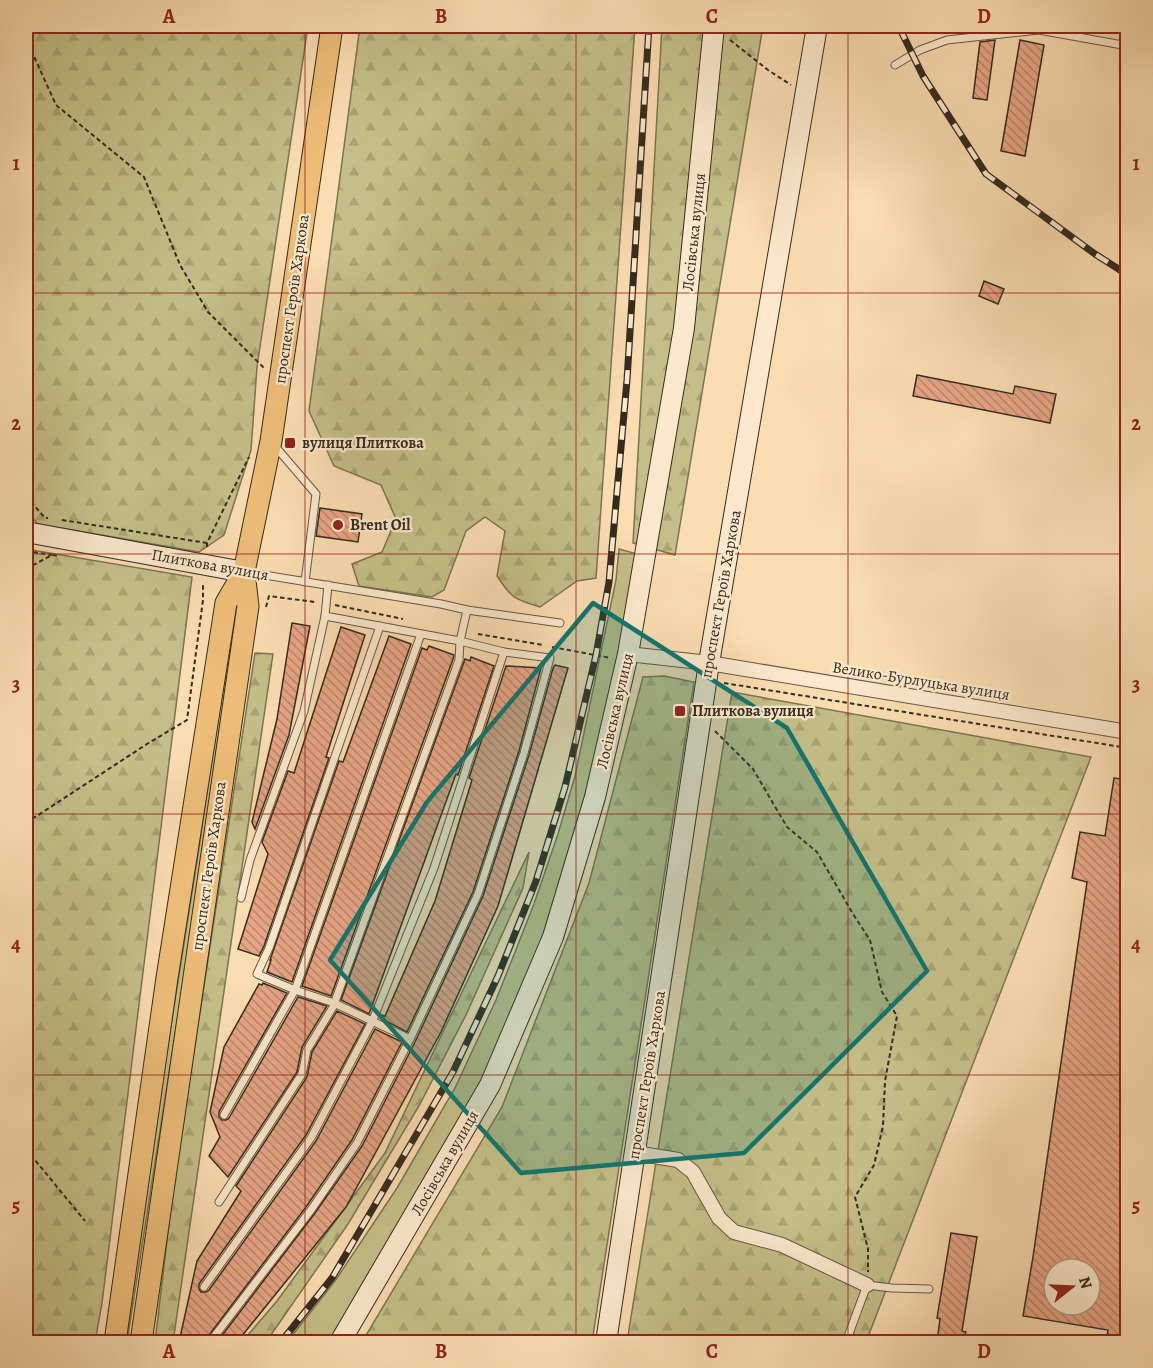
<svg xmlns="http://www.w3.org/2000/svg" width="1153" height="1368" font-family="Alegreya,serif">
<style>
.grass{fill:#c4bf88;stroke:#7c7553;stroke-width:1.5}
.forest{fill:url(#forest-firs);stroke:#7c7553;stroke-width:1.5}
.building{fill:url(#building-back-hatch);stroke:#342b1e;stroke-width:1.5;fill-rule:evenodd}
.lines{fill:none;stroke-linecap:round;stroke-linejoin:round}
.lane-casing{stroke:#665843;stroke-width:9}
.street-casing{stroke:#665843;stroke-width:16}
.secondary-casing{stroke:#342b1e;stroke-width:22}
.primary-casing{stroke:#342b1e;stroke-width:23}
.path{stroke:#342b1e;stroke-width:2;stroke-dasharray:4.5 3;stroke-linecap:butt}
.lane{stroke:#fce9cd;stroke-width:7}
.street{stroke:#fce9cd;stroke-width:14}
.secondary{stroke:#fce9cd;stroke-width:20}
.primary{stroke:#eebe79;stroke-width:21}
.rail-casing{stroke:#342b1e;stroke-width:7}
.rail{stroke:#fce9cd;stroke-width:4.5;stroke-dasharray:14;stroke-linecap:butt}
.marked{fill:#0f766e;fill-opacity:0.2;stroke:#0f766e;stroke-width:4.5;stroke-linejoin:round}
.grid{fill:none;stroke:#8f2418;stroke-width:1.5;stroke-opacity:0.55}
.poi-dot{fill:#8f2418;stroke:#fce9cd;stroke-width:2}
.labels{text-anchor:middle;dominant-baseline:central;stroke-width:4.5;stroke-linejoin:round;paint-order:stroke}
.street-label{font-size:16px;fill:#342b1e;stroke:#fce9cd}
.poi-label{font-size:16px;font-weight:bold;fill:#342b1e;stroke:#fce9cd;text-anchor:start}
.neatline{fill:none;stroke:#8f2418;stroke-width:2}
.grid-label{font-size:20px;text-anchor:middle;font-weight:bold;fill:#8f2418}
</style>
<defs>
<pattern id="forest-firs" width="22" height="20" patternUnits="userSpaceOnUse" patternTransform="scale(1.5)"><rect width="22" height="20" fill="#c4bf88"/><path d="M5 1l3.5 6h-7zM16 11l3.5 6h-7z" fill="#a9a475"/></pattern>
<pattern id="building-back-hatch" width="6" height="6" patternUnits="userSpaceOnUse" patternTransform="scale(1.5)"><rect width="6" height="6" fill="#e8a585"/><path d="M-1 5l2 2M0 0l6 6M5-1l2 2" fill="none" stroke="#bd876c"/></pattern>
</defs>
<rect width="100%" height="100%" fill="#fbddb2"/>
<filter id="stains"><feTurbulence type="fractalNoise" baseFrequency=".00333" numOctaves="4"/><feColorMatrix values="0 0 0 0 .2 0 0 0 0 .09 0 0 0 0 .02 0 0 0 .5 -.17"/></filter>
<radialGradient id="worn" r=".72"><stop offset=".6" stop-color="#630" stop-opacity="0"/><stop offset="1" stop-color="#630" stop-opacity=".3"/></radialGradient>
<g class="grass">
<path d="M619 549 637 554 628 632 577 845 501 1051 336 1342H287L335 1281 397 1188 455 1088 496 1000 534 904 558 834 575 776 616 580Z"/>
<path d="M233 611 238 612 203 856 127 1342H121L198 855Z"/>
</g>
<g class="forest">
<path d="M26 26H308L257 367 251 450 224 535 199 552 38 524 26 511Z"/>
<path d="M360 26H635L596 578 577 581 540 607C515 599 512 599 497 576L505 531 485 517 466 531 444 590 432 597 359 586 352 564 382 552 396 519 381 485 334 466 309 411Z"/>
<path d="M662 26H763L675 555 633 543Z"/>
<path d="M26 549 192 577 102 1303 95 1342H26Z"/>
<path d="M255 653 273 654 173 1342H155L174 1182Z"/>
<path d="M664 676 694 682 592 1342H362L502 1107 589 883 643 677Z"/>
<path d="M732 692 1091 757 866 1342H627Z"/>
<path d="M529 852 523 888 466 1015 419 1106 348 1224 266 1342H242L277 1301 385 1153Z"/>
</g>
<g class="building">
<path d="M995 40 987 100 973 98 980 42Z"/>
<path d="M1020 40 1044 45 1025 156 1001 151Z"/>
<path d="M984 281 1004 289 998 304 979 296Z"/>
<path d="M917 375 1013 394 1015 386 1056 394 1050 423 913 396Z"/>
<path d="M320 508 362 514 358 542 316 536Z"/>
<path d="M292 623 310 626 289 735 255 829 252 822 277 719Z"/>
<path d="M341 627 365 635 326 757 329 758 264 946 259 956 238 949 268 854 262 842 288 771 294 773Z"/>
<path d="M389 636 411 644 292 982 267 972 271 960H270L339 761 343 762Z"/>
<path d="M429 646 454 655 453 659 331 996 302 986 422 648 427 650Z"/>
<path d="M471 657 494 666 458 775 456 774 369 1014 341 1000 465 659 470 661Z"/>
<path d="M555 665 568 668 498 906 441 1032 346 1207 237 1342H217L315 1213 362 1146 415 1042 483 896 529 755 553 668Z"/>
<path d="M506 666 541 668 519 751 473 892 407 1032 380 1018 381 1015 385 1016 435 901 472 780 469 778Z"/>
<path d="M1114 778 1128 780V1342H1106L1108 1330 1023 1316 1033 1257 1087 882 1072 878 1080 832 1105 836ZM1054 1269H1090V1305H1054Z"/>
<path d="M263 983 287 993 219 1112V1117L222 1120H226L229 1118 298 997 327 1006 302 1047 297 1072 228 1177 209 1156 220 1137 210 1112 224 1047 259 984 262 985Z"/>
<path d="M337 1011 365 1024 306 1135 199 1284V1289L201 1292H206L209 1290 316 1141 375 1029 402 1042 352 1140 306 1207 206 1339 205 1342H179L197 1261 241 1191 236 1186 307 1077 312 1052Z"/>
<path d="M951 1233 977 1237 962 1331 966 1332 964 1342H937L940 1319 937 1318Z"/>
</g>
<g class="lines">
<g class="lane-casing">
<g id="lane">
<path d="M895 65 920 50 947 40 1039 30 1128 46"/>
<path d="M274 445 316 494 305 582"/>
<path d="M246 572 441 604 467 610 560 623"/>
<path d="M380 626 269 948 257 974 295 990 334 1003 410 1039"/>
<path d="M241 898 250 860 304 711 325 616"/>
<path d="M224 1115 295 990 421 634"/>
<path d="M219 1202 302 1074 307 1050 333 1007 459 660 460 641 467 610"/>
<path d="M204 1287 311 1138 372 1022 434 868 504 652"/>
<path d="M210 1342 311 1210 357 1143 410 1039 478 894 524 753 550 658 504 652 460 641 325 616 328 585"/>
<path d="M846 1342 867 1285 892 1288 929 1289"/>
</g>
</g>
<g class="street-casing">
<g id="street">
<path d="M628 654 709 663 1128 732"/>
<path d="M635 1153 678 1160 693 1172 719 1218 734 1232 782 1245 867 1285"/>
</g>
</g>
<g class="secondary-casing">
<g id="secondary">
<path d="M26 532 244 572"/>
<path d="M340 1342 490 1085 553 937 595 797 628 654 684 328 714 26"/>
<path d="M606 1342 709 663 817 26"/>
</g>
</g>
<g class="primary-casing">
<g id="primary">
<path d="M115 1342 167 978 226 603 244 572 271 441 332 26"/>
<path d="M141 1342 248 606 244 572"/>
</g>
</g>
<g class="path">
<path d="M644 26 649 27 657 26"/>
<path d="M730 40 768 70 791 85"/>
<path d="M26 45 32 52 56 105 144 177 180 265 208 312 265 369"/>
<path d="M26 496 45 518H48"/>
<path d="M62 520 207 543"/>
<path d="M207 547V543L249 457"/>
<path d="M26 551 52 555"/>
<path d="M26 569 52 555 58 556"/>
<path d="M335 605 403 619"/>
<path d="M266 607 269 596 315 602"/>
<path d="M478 634 543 645"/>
<path d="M552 647 611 658"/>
<path d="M724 683 1128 748"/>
<path d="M715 731 753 769 787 827 817 852 853 914 870 940 882 992 897 1016 885 1081 883 1126 874 1165 855 1197 868 1249V1272"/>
<path d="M26 823 147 744 187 720 203 600V583"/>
<path d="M26 1149 85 1221"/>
</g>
<use href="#lane" class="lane"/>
<use href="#street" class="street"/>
<use href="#secondary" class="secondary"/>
<use href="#primary" class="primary"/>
<g class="rail-casing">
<g id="rail">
<path d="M901 26 902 33 923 76 986 174 1095 254 1128 275"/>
<path d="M281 1342 332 1278 453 1072 498 976 536 881 565 787 596 655 609 582 627 380 649 26"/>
</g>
</g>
<use href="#rail" class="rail"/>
</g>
<path class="marked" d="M593 603 787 728 927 971 744 1153 521 1173 330 960 427 802Z"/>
<path class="grid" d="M305 26V1342M576 26V1342M848 26V1342M26 293H1128M26 554H1128M26 814H1128M26 1075H1128"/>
<g class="poi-dot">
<rect x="284" y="437" width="12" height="12" rx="3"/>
<circle cx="338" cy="525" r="6"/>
<rect x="674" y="705" width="12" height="12" rx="3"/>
</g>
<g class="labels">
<g class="street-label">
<text transform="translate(694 232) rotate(-84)">Лосівська вулиця</text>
<text transform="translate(292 299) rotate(-82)">проспект Героїв Харкова</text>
<text transform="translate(210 565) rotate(10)">Плиткова вулиця</text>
<text transform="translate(721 594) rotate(-80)">проспект Героїв Харкова</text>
<text transform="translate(921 681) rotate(9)">Велико-Бурлуцька вулиця</text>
<text transform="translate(615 711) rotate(-77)">Лосівська вулиця</text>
<text transform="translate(209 866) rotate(-82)">проспект Героїв Харкова</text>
<text transform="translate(647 1075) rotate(-81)">проспект Героїв Харкова</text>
<text transform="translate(445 1163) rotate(-60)">Лосівська вулиця</text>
</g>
<g class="poi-label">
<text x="302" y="443">вулиця Плиткова</text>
<text x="350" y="525">Brent Oil</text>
<text x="692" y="711">Плиткова вулиця</text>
</g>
</g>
<rect width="1153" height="1368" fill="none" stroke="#fbddb2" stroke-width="66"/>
<g transform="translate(1072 1287) rotate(72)"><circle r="28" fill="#fce9cd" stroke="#ac9d87" stroke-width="1.5"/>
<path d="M0-4.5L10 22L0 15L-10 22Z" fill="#8f2418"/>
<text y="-9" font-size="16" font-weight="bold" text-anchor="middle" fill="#342b1e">N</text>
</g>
<rect x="33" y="33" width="1087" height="1302" class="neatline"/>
<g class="grid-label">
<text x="169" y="23">A</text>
<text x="441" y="23">B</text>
<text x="712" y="23">C</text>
<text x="984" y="23">D</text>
<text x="16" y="170">1</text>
<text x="1136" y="170">1</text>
<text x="16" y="430">2</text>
<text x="1136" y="430">2</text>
<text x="16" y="691">3</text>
<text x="1136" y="691">3</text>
<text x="16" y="951">4</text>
<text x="1136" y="951">4</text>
<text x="16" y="1212">5</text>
<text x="1136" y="1212">5</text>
<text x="169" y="1358">A</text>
<text x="441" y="1358">B</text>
<text x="712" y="1358">C</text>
<text x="984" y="1358">D</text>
</g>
<rect width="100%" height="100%" filter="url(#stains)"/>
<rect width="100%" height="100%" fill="url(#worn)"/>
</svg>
